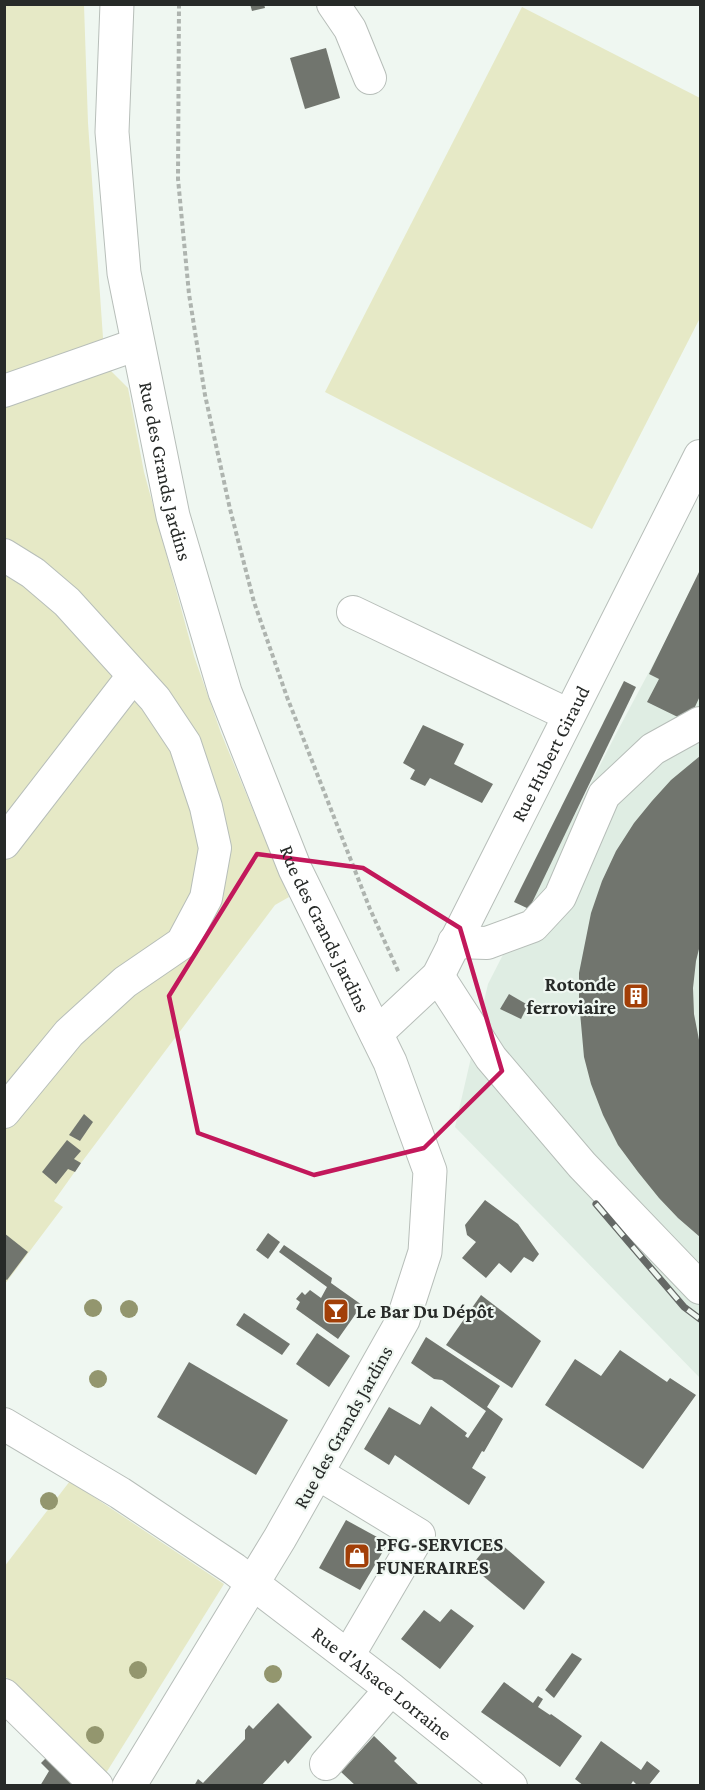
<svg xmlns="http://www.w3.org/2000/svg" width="705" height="1790" font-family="'Crimson Pro',serif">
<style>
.built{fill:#dfede3}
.green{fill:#e6e9c6}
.building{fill:#71756e}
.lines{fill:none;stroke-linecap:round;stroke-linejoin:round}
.minor-casing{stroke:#b7beb9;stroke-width:34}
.major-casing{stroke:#b7beb9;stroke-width:35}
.path{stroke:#aeb4af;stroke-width:4;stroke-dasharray:4.5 3;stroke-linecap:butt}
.minor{stroke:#fff;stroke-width:32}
.major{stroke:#fff;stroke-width:33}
.rail-casing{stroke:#646865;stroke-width:7}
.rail{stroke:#eff7f1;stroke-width:4.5;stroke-dasharray:14;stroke-linecap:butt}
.tree{fill:#93966e}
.marked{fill:none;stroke:#c2185b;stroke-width:4.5;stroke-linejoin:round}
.labels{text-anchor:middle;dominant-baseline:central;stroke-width:4.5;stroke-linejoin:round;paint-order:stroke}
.street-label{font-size:20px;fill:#272a28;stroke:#eff7f1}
.poi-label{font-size:20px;font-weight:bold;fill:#272a28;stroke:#eff7f1;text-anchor:start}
</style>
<rect width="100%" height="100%" fill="#eff7f1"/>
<path class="built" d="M700 576V1378L455 1127 488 984 617 732Z"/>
<g class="green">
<path d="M5 5H84L88 123 104 352 107 367 128 388 144 472 194 656 221 733 289 897 275 905 81 1163 54 1201 63 1207 5 1284Z"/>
<path d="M522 7 700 98V318L592 529 325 392Z"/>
<path d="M70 1481 224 1584 106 1773 5 1676 4 1567Z"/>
</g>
<g class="building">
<path d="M250 4H264L265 8 252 11Z"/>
<path d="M326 48 340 98 305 109 290 58Z"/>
<path d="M700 570V696L688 722 647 702 659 679 649 674Z"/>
<path d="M624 681 636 687 529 909 514 902Z"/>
<path d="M423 725 464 744 454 764 493 784 482 803 430 778 425 786 410 779 415 770 403 763Z"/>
<path d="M700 756V945L696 961 693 988 694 1014 700 1045V1237L678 1218 659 1198 638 1172 618 1145 603 1115 591 1084 584 1057 579 1001V973L591 913 602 881 616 851 634 823 652 801 671 780Z"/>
<path d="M509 994 528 1005 521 1019 500 1009Z"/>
<path d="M84 1114 93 1122 80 1141 69 1135Z"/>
<path d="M67 1140 81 1151 74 1159 81 1163 75 1172 68 1169 56 1184 42 1172Z"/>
<path d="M485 1200 518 1224 539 1254 533 1262 524 1257 511 1273 499 1263 486 1278 462 1258 476 1242 467 1235 465 1225Z"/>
<path d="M4 1233 28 1252 7 1280 4 1278Z"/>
<path d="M268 1233 280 1242 268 1259 256 1250Z"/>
<path d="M284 1245 332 1278 331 1283 362 1305 338 1339 296 1309 300 1302 296 1299 302 1292 305 1295 310 1290 321 1298 327 1287 279 1252Z"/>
<path d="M481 1295 541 1341 512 1388 446 1345Z"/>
<path d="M244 1313 290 1344 282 1355 236 1325Z"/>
<path d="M317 1333 350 1356 329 1387 296 1364Z"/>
<path d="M426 1337 500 1386 487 1407 503 1419 484 1452 482 1451 472 1468 486 1477 469 1505 395 1455 389 1465 364 1449 389 1407 420 1425 431 1406 467 1433 465 1436 468 1438 486 1411 442 1380 434 1379 411 1363Z"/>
<path d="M620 1350 667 1382 670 1378 696 1395 643 1469 545 1405 575 1359 601 1376Z"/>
<path d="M189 1362 288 1420 256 1475 157 1417Z"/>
<path d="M346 1520 388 1543 360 1590 319 1568Z"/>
<path d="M494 1538 545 1582 524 1610 471 1566Z"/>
<path d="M451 1609 474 1626 440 1669 401 1639 424 1610 440 1622Z"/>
<path d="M572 1653 582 1659 554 1698 545 1690Z"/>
<path d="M504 1682 533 1703 538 1696 543 1699 538 1707 550 1715 551 1714 582 1736 560 1767 481 1712Z"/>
<path d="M278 1703 312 1737 288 1764 285 1760 261 1786H194L198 1779 203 1783 245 1739V1730L249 1725 253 1729Z"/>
<path d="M374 1736 397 1758 394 1761 420 1786H356L341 1772Z"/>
<path d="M601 1741 641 1770 647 1761 660 1771 648 1786H638L633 1781 630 1786H584L575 1779Z"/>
<path d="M49 1755 80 1786H40L49 1771 41 1763Z"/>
</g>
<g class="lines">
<g class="minor-casing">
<g id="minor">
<path d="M333 4 350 29 370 78"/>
<path d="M4 391 138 344"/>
<path d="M4 555 33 573 67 602 155 699 185 744 206 807 215 848 206 898 182 943 125 982 69 1033 4 1112"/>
<path d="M353 612 569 715"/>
<path d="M4 843 133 676"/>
<path d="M454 942 487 943 533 926 560 897 604 795 653 749 700 723"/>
<path d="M438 976 491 1058 582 1165 700 1288"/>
<path id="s1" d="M376 1034 438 976 700 456"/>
<path id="s2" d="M4 1424 120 1493 234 1569 391 1689 511 1786"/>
<path d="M317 1473 419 1535 348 1656"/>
<path d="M4 1695 97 1786"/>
<path d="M326 1764 391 1689"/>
</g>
</g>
<g class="major-casing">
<g id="major">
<path id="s3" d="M117 4 112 132 124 273 173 516 225 692 295 869 390 1062 430 1171 425 1252 403 1320 280 1538 129 1786"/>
</g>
</g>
<path class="path" d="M179 4 178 179 189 294 205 395 230 509 254 602 287 697 370 909 399 973"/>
<use href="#minor" class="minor"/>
<use href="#major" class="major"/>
<g class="rail-casing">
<path id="rail" d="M596 1204 684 1307 700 1319"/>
</g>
<use href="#rail" class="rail"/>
</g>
<g class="tree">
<circle cx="93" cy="1308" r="9"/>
<circle cx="129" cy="1309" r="9"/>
<circle cx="98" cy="1379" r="9"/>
<circle cx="49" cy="1501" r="9"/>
<circle cx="138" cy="1670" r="9"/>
<circle cx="273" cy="1674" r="9"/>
<circle cx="95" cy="1735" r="9"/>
</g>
<path class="marked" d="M257 854 363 868 460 928 502 1071 424 1148 314 1175 198 1133 169 996Z"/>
<defs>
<g id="building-square" transform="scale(1.35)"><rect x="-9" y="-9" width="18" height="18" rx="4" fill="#a23f08" stroke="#eff7f1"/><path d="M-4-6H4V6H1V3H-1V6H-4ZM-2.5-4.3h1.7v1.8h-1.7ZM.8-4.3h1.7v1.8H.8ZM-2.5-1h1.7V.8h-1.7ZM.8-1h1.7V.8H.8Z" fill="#fff"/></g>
<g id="bar-square" transform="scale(1.35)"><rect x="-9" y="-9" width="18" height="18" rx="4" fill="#a23f08" stroke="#eff7f1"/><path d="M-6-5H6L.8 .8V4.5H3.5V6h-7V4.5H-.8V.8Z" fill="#fff"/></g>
<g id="shop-square" transform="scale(1.35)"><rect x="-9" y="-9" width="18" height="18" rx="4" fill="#a23f08" stroke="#eff7f1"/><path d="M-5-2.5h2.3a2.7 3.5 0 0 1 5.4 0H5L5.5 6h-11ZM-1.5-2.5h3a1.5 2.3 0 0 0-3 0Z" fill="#fff"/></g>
</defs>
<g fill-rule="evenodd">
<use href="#building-square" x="636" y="996"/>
<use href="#bar-square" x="336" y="1311"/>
<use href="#shop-square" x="357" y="1556"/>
</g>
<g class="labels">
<g class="street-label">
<text stroke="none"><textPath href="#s3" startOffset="472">Rue des Grands Jardins</textPath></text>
<text stroke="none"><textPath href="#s1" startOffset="334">Rue Hubert Giraud</textPath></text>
<text stroke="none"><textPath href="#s3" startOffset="958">Rue des Grands Jardins</textPath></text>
<text transform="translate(343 1427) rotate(-61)">Rue des Grands Jardins</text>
<text stroke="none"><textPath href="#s2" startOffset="459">Rue d'Alsace Lorraine</textPath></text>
</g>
<g class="poi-label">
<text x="616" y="984" text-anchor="end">Rotonde<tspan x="616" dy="23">ferroviaire</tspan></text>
<text x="356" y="1311">Le Bar Du Dépôt</text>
<text x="376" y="1544">PFG-SERVICES<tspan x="376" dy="23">FUNERAIRES</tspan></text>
</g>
</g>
<rect width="705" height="1790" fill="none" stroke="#272a28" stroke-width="12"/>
</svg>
